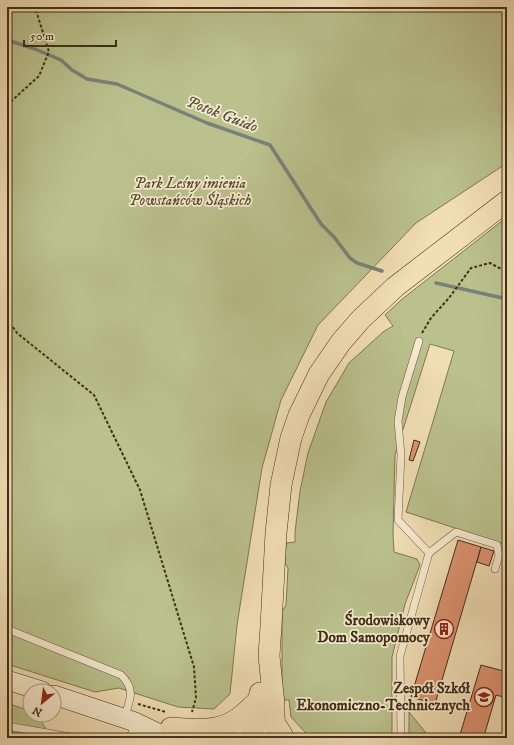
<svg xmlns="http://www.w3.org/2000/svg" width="514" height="745" font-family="'IM FELL DW Pica',serif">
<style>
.green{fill:#bac18d;stroke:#7e7852}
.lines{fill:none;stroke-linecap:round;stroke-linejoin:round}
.stream{stroke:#798279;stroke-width:3.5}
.building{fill:#dd9371;stroke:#412f18}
.lane-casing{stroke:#6d5b3f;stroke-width:8}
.secondary-casing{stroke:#412f18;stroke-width:20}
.primary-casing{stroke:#412f18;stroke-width:22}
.path{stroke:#412f18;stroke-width:2;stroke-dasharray:3 2;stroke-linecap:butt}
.lane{stroke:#f6eacf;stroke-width:7}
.secondary{stroke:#f6eacf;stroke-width:19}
.primary{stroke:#f1deb5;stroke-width:21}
.labels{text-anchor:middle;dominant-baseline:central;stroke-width:3.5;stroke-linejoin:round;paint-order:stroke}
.park-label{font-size:15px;font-style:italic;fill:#594c2f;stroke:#f6eacf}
.poi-label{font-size:15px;font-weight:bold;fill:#412f18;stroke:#f6eacf;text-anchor:end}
.water-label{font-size:16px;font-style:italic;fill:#585240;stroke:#f6eacf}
</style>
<rect width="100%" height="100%" fill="#f1deb5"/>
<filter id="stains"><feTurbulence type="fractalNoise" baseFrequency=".005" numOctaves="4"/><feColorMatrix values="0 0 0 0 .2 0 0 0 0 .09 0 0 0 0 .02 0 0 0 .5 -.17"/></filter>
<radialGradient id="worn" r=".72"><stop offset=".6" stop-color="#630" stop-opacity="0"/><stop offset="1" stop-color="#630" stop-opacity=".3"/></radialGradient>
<g class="green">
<path d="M7 7H507V161L501 167 416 223 318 325 281 400 262 468 237 625 230 694 214 709 178 707 119 688 95 692 7 664Z"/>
<path d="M507 217V554L504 553V544L406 512 454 351 430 344 395 455 393 535 394 552 417 559 420 565 405 604 392 657V738H308L305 732 291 717 289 700H282V612L286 605 288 568 285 563 286 543 295 542V532L300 491 308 453 326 402 349 363 383 332 393 326 385 315 401 300Z"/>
<path d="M7 703 30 711V715H37L52 738H7Z"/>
<path d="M409 712 430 738H409Z"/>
</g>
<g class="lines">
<g class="stream">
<path d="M7 40 35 49 61 60 72 70 87 79 117 84 207 123 270 145 321 224 334 237 350 258 357 263 382 271"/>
<path d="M436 283 507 299"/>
</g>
</g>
<g class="building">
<path d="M414 440 420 442 413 461 409 460Z"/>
<path d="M458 540 481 547 435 704 411 697Z"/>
<path d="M481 547 494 551 489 566 477 562Z"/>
<path d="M481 665 507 672V698L496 695 484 736 490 738H459Z"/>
</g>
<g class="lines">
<g class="lane-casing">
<g id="lane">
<path d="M419 341 402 397 398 421 401 455 398 520 429 553"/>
<path d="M7 629 121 675C136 689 130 701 124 718"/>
<path d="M7 726 76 738"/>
<path d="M130 738 135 723"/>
<path d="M401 738 400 656 429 553 456 532 497 545 499 555 495 569"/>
</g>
</g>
<g class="secondary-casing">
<g id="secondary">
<path d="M7 680 42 691"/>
<path d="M54 695 135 722 168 738"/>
<path d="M242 738C254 728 273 726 285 738"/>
</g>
</g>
<g class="primary-casing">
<g id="primary">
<path d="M171 728C192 729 215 733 234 721 243 716 250 708 258 701"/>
<path d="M252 731C260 718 257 708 260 693"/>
<path d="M282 735 275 724 274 718V704L269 656 271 626 276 533 281 485 291 438 299 415 319 374 341 342 361 319 395 287 507 201"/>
</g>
</g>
<g class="path">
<path d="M7 105 39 76 48 54 49 52 35 7"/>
<path d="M7 319 17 333 94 395 140 490 194 667 196 698 192 712"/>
<path d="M422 333 431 318 449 298 471 268 490 263 507 272"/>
<path d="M138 704 166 712"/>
</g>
<use href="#lane" class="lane"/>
<use href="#secondary" class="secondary"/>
<use href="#primary" class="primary"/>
</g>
<defs>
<g id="building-ring" transform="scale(1)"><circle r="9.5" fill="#f6eacf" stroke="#8f2418" stroke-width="1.5"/><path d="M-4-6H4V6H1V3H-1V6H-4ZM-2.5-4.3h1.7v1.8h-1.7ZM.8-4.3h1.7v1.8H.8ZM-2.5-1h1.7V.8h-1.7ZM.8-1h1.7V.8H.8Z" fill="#8f2418"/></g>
<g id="school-ring" transform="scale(1)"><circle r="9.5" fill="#f6eacf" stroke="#8f2418" stroke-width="1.5"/><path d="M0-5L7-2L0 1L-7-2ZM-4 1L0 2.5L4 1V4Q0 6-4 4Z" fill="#8f2418"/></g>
</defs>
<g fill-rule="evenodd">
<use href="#building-ring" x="444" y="629"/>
<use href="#school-ring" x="484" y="697"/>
</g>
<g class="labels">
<g class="park-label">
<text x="190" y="183">Park Leśny imienia<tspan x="190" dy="17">Powstańców Śląskich</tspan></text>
</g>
<g class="poi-label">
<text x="430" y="620">Środowiskowy<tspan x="430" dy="17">Dom Samopomocy</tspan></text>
<text x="470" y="688">Zespół Szkół<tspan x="470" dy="17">Ekonomiczno-Technicznych</tspan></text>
</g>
<g class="water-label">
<text transform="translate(222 114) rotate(21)">Potok Guido</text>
</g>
</g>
<rect width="514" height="745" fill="none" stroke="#f1deb5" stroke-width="24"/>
<rect x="8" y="8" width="498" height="729" fill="none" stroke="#412f18" stroke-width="2"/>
<rect x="12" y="12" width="490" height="721" fill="none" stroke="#412f18"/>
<g transform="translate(42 703) rotate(209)"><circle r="19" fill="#f6eacf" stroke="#ae9f86"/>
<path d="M0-3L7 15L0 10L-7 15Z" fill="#8f2418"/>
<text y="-6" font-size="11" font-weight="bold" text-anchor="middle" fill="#412f18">N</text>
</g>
<path d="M24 40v6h92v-6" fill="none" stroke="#412f18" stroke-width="2"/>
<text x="30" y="40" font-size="12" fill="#412f18" stroke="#f6eacf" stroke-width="3" paint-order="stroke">50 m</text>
<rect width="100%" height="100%" filter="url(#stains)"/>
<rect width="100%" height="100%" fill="url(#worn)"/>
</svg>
